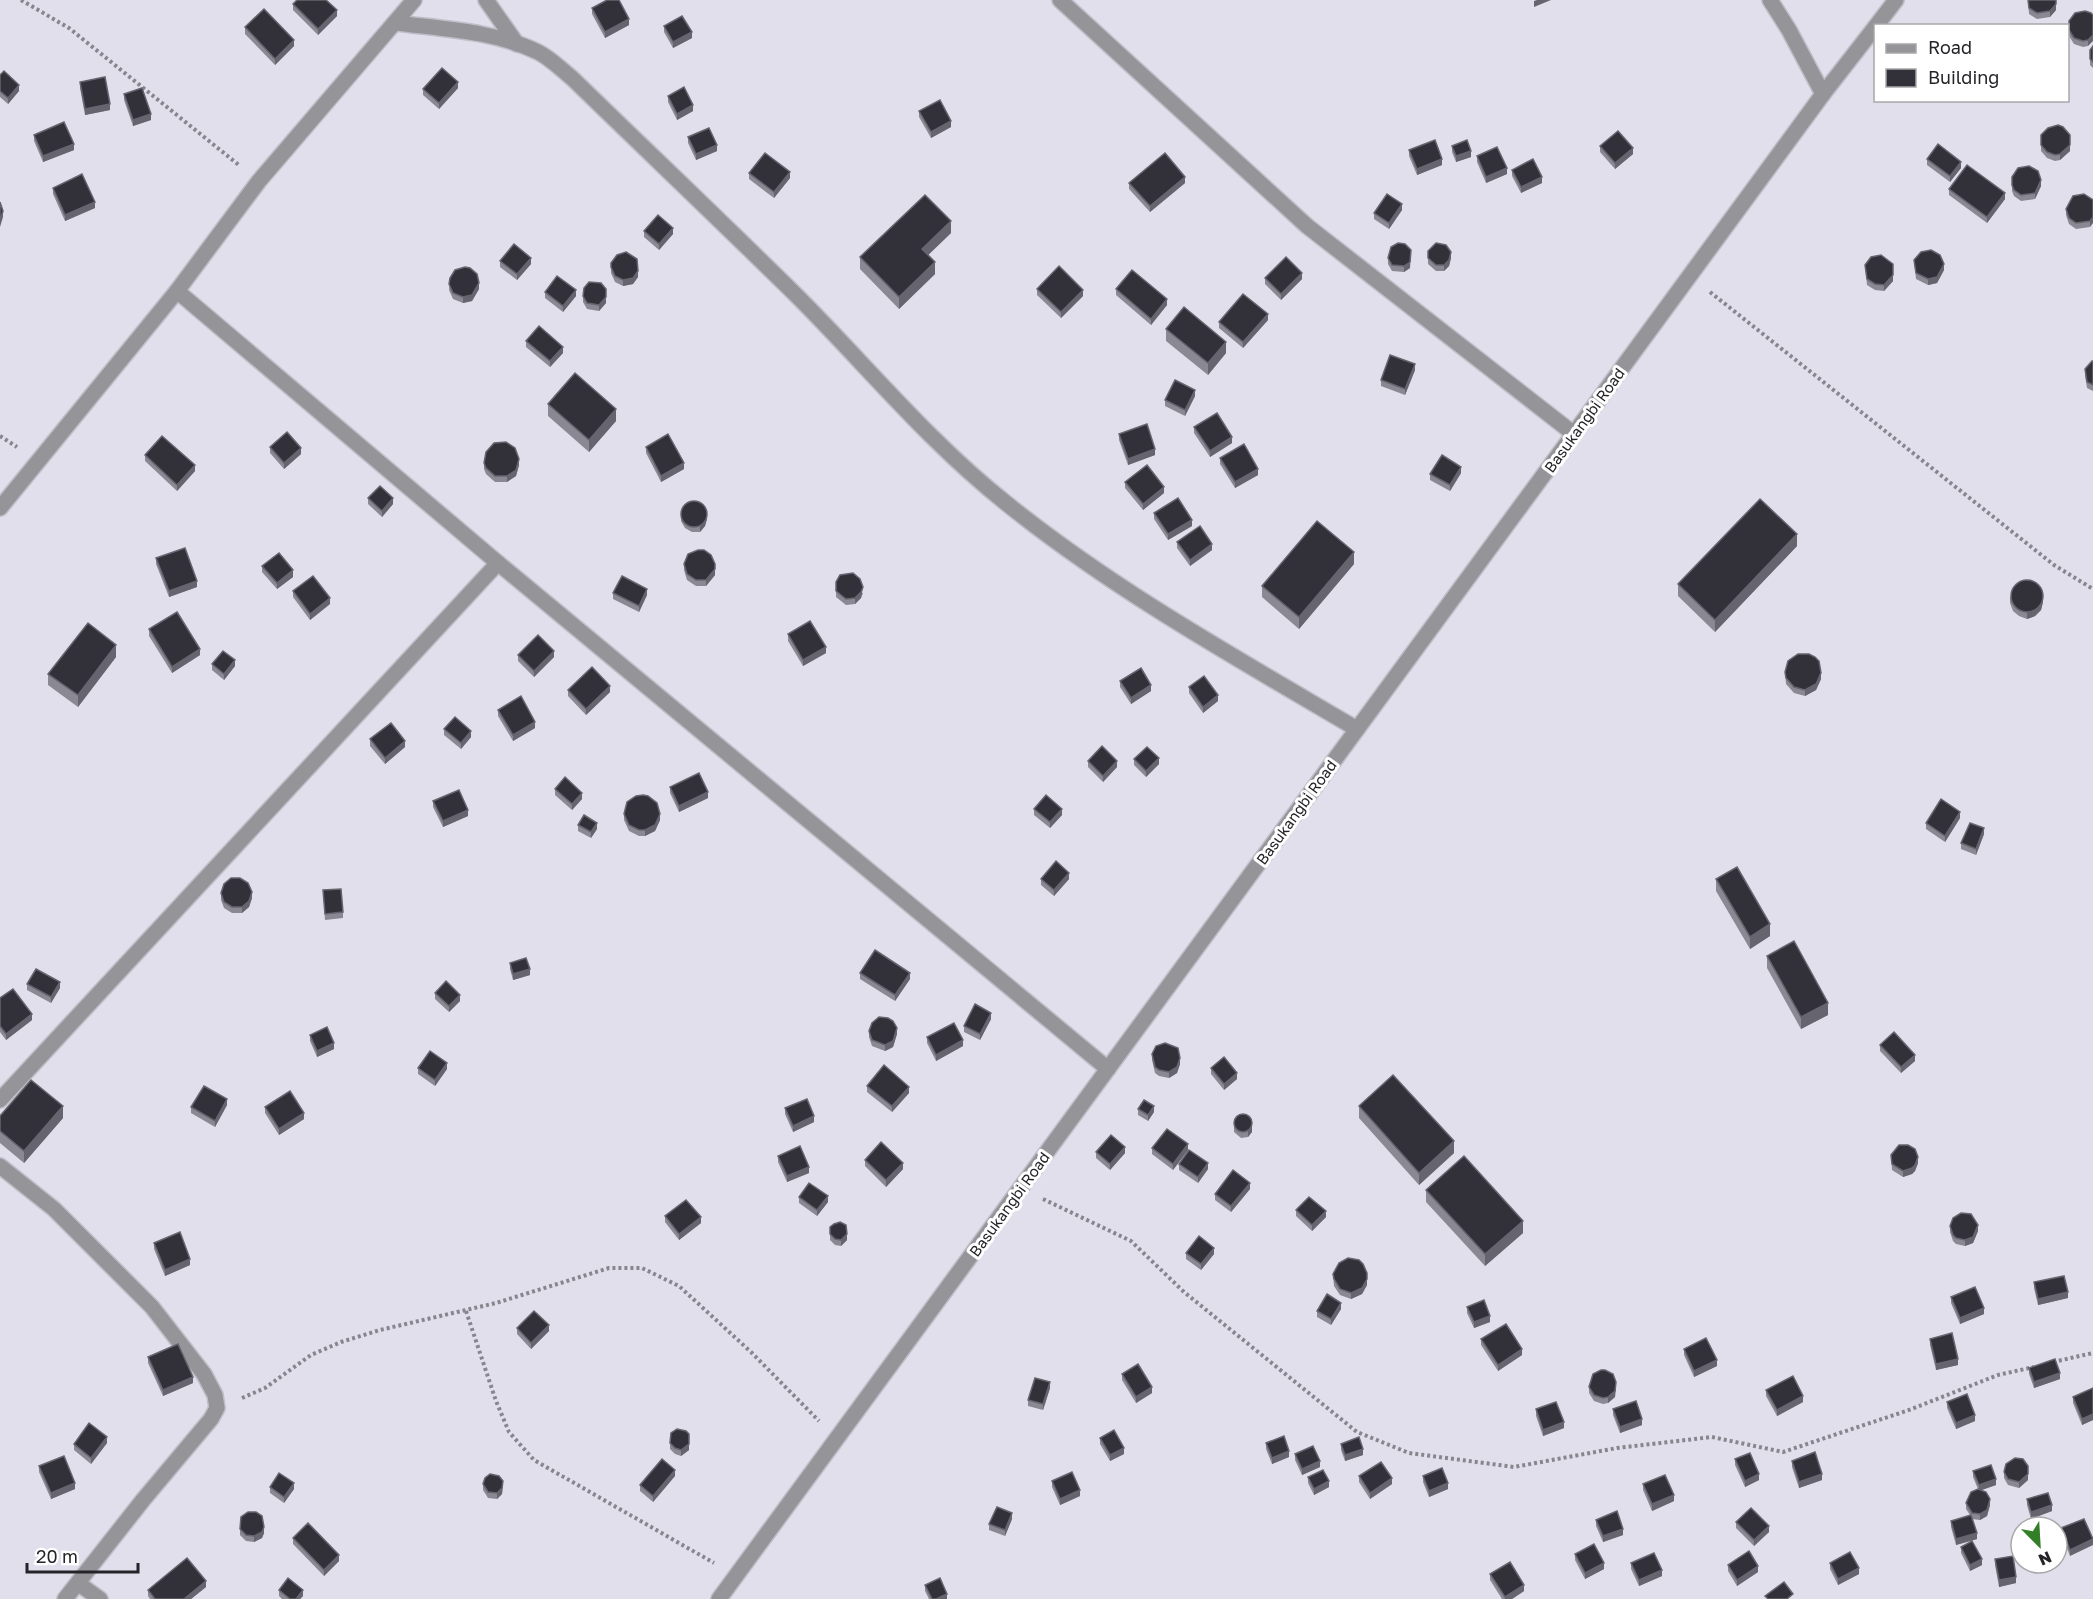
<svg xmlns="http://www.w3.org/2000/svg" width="2093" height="1599" font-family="'Golos Text',sans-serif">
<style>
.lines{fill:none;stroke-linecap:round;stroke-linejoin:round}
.minor-casing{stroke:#bfbec8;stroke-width:18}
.tertiary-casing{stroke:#bfbec8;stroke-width:18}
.path{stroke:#87868e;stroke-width:4;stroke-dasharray:3 3;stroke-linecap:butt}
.minor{stroke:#959499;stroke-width:15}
.tertiary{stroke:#959499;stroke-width:15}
.wall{fill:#8a8892}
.shaded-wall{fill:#66656f}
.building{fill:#32313a;stroke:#66656f;stroke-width:1.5}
.labels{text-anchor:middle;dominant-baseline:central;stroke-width:6;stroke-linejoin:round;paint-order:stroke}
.street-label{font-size:15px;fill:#252529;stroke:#fff}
</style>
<rect width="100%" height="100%" fill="#e1dfeb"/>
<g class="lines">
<g class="minor-casing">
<g id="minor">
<path d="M486 0 517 44"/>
<path d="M1060 0 1307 226 1574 434"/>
<path d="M1770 0 1789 30 1823 94"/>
<path d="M396 23C443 29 495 31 538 52 550 58 561 69 572 78 647 151 723 223 798 297 867 366 929 442 1006 503 1114 590 1238 659 1357 729"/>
<path d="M177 291 498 563 1108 1069"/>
<path d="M0 508 177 291 259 181 414 0"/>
<path d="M0 1100 498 563"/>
<path d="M0 1166 54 1209 152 1307 204 1374 215 1395 217 1408 211 1419 143 1500 65 1599"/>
<path d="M79 1584 100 1599"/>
</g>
</g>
<g class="tertiary-casing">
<g id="tertiary">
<path d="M1876 26 1896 0"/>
<path d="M719 1599 1823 94 1876 26"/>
</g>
</g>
<g class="path">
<path d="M21 0 69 28 240 166"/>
<path d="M1710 292 2054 565 2093 589"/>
<path d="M0 436 17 447"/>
<path d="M1043 1199 1131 1241 1184 1292 1357 1432 1409 1453 1514 1467 1617 1448 1712 1437 1783 1452 1909 1410 1998 1375 2034 1367"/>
<path d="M466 1311 496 1401 509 1432 534 1460 714 1563"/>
<path d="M2053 1362 2093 1353"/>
<path d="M242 1398 265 1388 311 1355 341 1342 380 1330 496 1303 609 1268H642L679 1286 751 1352 819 1421"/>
</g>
<use href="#minor" class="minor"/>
<use href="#tertiary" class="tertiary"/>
</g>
<g class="wall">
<path d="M2028 0H2056V10L2050 17 2037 19 2029 14Z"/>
<path d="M293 4 337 16 318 35 293 10Z"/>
<path d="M592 8 629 25 605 38 592 14Z"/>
<path d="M2091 13 2088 46 2083 47 2074 44 2069 36V21Z"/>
<path d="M664 26 692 38 673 48 664 32Z"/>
<path d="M245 27 294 46 275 65 245 34Z"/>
<path d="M2093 46V68L2090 65V50Z"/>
<path d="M0 75 19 91 8 104 0 97Z"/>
<path d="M80 82 110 110 85 115 80 88Z"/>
<path d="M458 88 439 109 423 95V89Z"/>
<path d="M124 94 151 120 133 126 124 100Z"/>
<path d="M668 96 693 111 677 120 668 102Z"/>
<path d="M919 111 951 127 931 138 919 117Z"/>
<path d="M34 135 74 150 43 162 34 141Z"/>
<path d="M2041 135H2070V151L2060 160 2055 161 2047 158 2041 151Z"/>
<path d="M688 137 717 151 696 160 688 143Z"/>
<path d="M1452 146 1471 157 1456 162 1452 152Z"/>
<path d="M1600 146 1633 154 1615 169 1600 152Z"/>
<path d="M1409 150 1442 165 1417 175 1409 156Z"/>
<path d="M1477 156 1507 174 1486 183 1477 162Z"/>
<path d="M1927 159 1961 168 1950 182 1927 165Z"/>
<path d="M1512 170 1542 183 1521 193 1512 176Z"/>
<path d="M749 173 790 178 774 198 749 179Z"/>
<path d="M2012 177 2041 186 2035 199 2021 201 2014 196 2012 191Z"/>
<path d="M1129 183H1185L1150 212 1129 189Z"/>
<path d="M53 188 95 208 65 221 53 194Z"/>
<path d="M1949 189 2005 199 1987 223 1949 195Z"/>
<path d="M2092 199 2090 227 2076 229 2069 224 2066 215V209Z"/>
<path d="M1402 210 1389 229 1374 219V213Z"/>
<path d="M644 231 673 234 659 250 644 237Z"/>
<path d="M951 233 928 255 935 274 899 309 860 269V257Z"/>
<path d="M1428 251 1451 258 1449 266 1444 271H1436L1428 264Z"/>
<path d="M1388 258 1410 268 1404 272 1392 271 1388 264Z"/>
<path d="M1914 260 1944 270 1937 283 1928 285 1916 279Z"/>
<path d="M500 261 531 264 517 280 500 267Z"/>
<path d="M1865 265 1893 281 1884 291 1875 290 1867 285Z"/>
<path d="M611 267 638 277 633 284 623 286 615 282 611 273Z"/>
<path d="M450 278 479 289 472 301 463 303 453 299 449 290Z"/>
<path d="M1265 278 1302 279 1281 300 1265 284Z"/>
<path d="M1037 289 1083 296 1061 318 1037 295Z"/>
<path d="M1116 289 1167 305 1151 325 1116 295Z"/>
<path d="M545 292 576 296 563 312 545 298Z"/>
<path d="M583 296 606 303 599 311 587 309 583 302Z"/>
<path d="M1268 320 1243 348 1219 328V322Z"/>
<path d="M1166 329 1226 353 1208 375 1166 341Z"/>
<path d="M526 341 563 353 550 367 526 347Z"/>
<path d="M2093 361V391L2087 388 2085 375V369Z"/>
<path d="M1415 370 1405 395 1381 386V380Z"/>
<path d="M1195 396 1185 416 1165 406V400Z"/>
<path d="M548 404 616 421 589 452 548 416Z"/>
<path d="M1194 427 1232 443 1210 457 1194 433Z"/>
<path d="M1119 434 1155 455 1128 465 1119 440Z"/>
<path d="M270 447 301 454 284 469 270 453Z"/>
<path d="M646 447 684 469 661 482 646 453Z"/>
<path d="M145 455 195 471 177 491 145 461Z"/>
<path d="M1220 458 1258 475 1235 488 1220 464Z"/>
<path d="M484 463 519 465 516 476 507 482H495L486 474 484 469Z"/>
<path d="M1461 473 1450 491 1430 480V474Z"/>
<path d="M1125 482 1164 493 1143 510 1125 488Z"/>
<path d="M368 498 393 504 382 517 368 504Z"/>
<path d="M1154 513 1192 526 1168 540 1154 519Z"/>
<path d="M681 515 707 519 705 526 700 532H692L685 528 681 521Z"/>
<path d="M1177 542 1212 550 1190 566 1177 548Z"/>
<path d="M1797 546 1715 632 1678 596V584Z"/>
<path d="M156 558 197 587 169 597 156 564Z"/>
<path d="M684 564 715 575 706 586H696L687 580 684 570Z"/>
<path d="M1354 564 1299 629 1262 597V586Z"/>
<path d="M262 566 293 577 277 589 262 572Z"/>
<path d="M836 582 863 593 861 598 855 604 846 605 836 597Z"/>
<path d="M293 591 330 604 310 620 293 597Z"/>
<path d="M613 593 647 595 639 612 613 599Z"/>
<path d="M2010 597 2043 602 2041 610 2035 616 2027 619 2019 616 2013 611 2010 603Z"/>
<path d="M149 629 200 655 172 673 149 636Z"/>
<path d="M788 634 826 653 803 666 788 641Z"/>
<path d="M518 655 554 657 534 677 518 661Z"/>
<path d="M116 657 78 707 48 685V674Z"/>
<path d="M212 664 235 666 224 680 212 670Z"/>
<path d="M1785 672 1821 679 1816 690 1805 696 1794 693 1786 684Z"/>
<path d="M1120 681 1151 691 1131 704 1120 687Z"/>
<path d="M1189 687 1218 701 1203 713 1189 693Z"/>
<path d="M568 690 610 692 586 715 568 696Z"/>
<path d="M498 710 535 728 513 741 498 716Z"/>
<path d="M444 729 471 737 461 749 444 735Z"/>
<path d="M370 739 405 747 385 764 370 746Z"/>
<path d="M1134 759 1159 764 1146 777 1134 765Z"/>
<path d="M1088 761 1117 767 1103 782 1088 767Z"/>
<path d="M670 787 708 798 679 812 670 793Z"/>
<path d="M555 789 582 799 572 810 555 795Z"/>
<path d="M433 801 468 816 443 827 433 807Z"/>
<path d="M1034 809 1062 815 1050 828 1034 815Z"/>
<path d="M624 814 660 820 655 831 645 836H639L629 831 624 820Z"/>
<path d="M1960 818 1945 842 1926 829V823Z"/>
<path d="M578 825 597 829 591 838 578 831Z"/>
<path d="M1984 834 1976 855 1961 849V843Z"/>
<path d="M1041 879H1069L1054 896 1041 885Z"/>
<path d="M1716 879 1770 936 1750 949 1716 891Z"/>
<path d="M323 890 343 912V918L325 920Z"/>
<path d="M221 893 252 898 249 907 242 913H232L224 908 221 900Z"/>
<path d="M1767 956 1828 1015 1801 1029 1767 968Z"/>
<path d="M510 963 530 975 513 980 510 969Z"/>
<path d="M860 973 910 979 895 1001 860 979Z"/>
<path d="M27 984 60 988 51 1003 27 990Z"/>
<path d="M435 993 460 1001 449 1012 435 999Z"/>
<path d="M0 998 32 1020 6 1040 0 1032Z"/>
<path d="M991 1019 980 1040 964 1032V1026Z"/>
<path d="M869 1031 897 1034 893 1047 885 1051 872 1046 869 1037Z"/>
<path d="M310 1035 334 1049 317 1057 310 1041Z"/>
<path d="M927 1037 963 1046 936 1061 927 1043Z"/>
<path d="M1880 1045 1915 1061 1901 1073 1880 1051Z"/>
<path d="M1152 1054 1180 1064 1177 1073 1169 1078 1159 1076 1155 1073 1152 1060Z"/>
<path d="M418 1068 447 1069 435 1086 418 1074Z"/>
<path d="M1211 1068 1237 1079 1224 1090 1211 1074Z"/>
<path d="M867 1086 909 1093 892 1112 867 1092Z"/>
<path d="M227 1105 215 1127 191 1113V1107Z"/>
<path d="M1359 1106 1454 1153 1419 1185 1359 1118Z"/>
<path d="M265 1107 304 1119 279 1135 265 1113Z"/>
<path d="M785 1108 814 1122 793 1132 785 1114Z"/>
<path d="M1138 1109 1154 1112 1148 1121 1138 1115Z"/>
<path d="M0 1116 63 1118 24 1163 0 1143Z"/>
<path d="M1234 1119 1252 1132 1248 1137 1241 1138 1234 1132Z"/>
<path d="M1152 1148 1188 1150 1173 1170 1152 1154Z"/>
<path d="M1096 1152 1125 1153 1110 1170 1096 1158Z"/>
<path d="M1891 1155 1918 1163 1915 1171 1912 1174 1903 1177 1892 1170Z"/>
<path d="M778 1156 809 1173 787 1182 778 1162Z"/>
<path d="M865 1160 903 1169 886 1187 865 1166Z"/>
<path d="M1179 1164 1208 1169 1198 1183 1179 1170Z"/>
<path d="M1250 1189 1231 1212 1215 1200V1194Z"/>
<path d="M1426 1190 1523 1233 1485 1266 1426 1202Z"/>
<path d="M799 1197 828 1202 817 1216 799 1203Z"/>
<path d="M1296 1210 1326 1217 1312 1231 1296 1216Z"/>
<path d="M665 1216 701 1223 679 1240 665 1222Z"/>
<path d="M1950 1226 1978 1231 1973 1243 1965 1246 1956 1244 1953 1241 1950 1232Z"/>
<path d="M830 1227 847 1240 841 1246 835 1245 830 1240Z"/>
<path d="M154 1243 190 1265 165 1276 154 1249Z"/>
<path d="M1186 1253 1214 1254 1201 1270 1186 1259Z"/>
<path d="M1367 1273V1285L1362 1294 1351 1299 1340 1295 1334 1286 1333 1274Z"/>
<path d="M2034 1282 2068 1298 2038 1305 2034 1288Z"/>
<path d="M1951 1297 1984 1314 1960 1324 1951 1303Z"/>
<path d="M1467 1307 1490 1322 1474 1328 1467 1313Z"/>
<path d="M1341 1309 1331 1325 1317 1317V1311Z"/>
<path d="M517 1328 549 1331 531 1349 517 1334Z"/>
<path d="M1481 1339 1522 1355 1498 1371 1481 1345Z"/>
<path d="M1930 1339 1958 1365 1936 1370 1930 1345Z"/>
<path d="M1684 1349 1717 1366 1694 1377 1684 1355Z"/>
<path d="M148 1357 193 1383 163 1396 148 1363Z"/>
<path d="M2029 1368 2060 1379 2034 1388 2029 1374Z"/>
<path d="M1122 1374 1152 1393 1136 1403 1122 1380Z"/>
<path d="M1589 1387 1616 1388 1615 1397 1608 1403 1603 1404 1594 1401 1589 1393Z"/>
<path d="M1050 1388 1043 1410 1028 1406V1400Z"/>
<path d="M2093 1388V1420L2082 1425 2073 1403V1397Z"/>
<path d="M1766 1390 1803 1402 1777 1416 1766 1396Z"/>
<path d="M1947 1402 1975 1421 1956 1429 1947 1408Z"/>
<path d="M1536 1409 1564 1428 1543 1436 1536 1416Z"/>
<path d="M1613 1409 1642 1425 1620 1433 1613 1415Z"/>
<path d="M1100 1438 1124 1454 1110 1461 1100 1444Z"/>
<path d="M107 1443 91 1464 74 1450V1444Z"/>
<path d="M670 1443 689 1450 681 1456 675 1454 670 1449Z"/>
<path d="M1266 1443 1289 1457 1272 1464 1266 1449Z"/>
<path d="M1341 1444 1363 1455 1345 1461 1341 1450Z"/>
<path d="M1295 1454 1320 1467 1302 1475 1295 1460Z"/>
<path d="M1735 1459 1759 1480 1745 1487 1735 1465Z"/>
<path d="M1792 1461 1822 1480 1799 1488 1792 1467Z"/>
<path d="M39 1466 75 1489 51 1499 39 1472Z"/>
<path d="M1973 1471 1996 1485 1981 1490 1990 1505 1987 1516 1980 1520 1972 1519 1977 1539 1956 1545 1951 1527V1521L1970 1515 1966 1509V1503L1978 1489 1973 1477Z"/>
<path d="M2004 1472 2028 1480 2019 1488 2008 1485 2004 1478Z"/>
<path d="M675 1476 653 1502 640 1491V1485Z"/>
<path d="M1359 1476 1392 1484 1370 1499 1359 1482Z"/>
<path d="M1423 1476 1448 1489 1429 1497 1423 1482Z"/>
<path d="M1308 1477 1329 1487 1314 1495 1308 1483Z"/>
<path d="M1052 1481 1080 1496 1060 1505 1052 1487Z"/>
<path d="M483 1484 503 1487 502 1494 497 1499 488 1498 483 1490Z"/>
<path d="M1643 1484 1674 1501 1652 1511 1643 1490Z"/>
<path d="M270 1487 294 1489 284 1503 270 1493Z"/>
<path d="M2027 1499 2052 1511 2031 1519 2027 1505Z"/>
<path d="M1012 1519 1005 1536 989 1530V1524Z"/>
<path d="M2084 1519 2070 1556 2061 1534V1528Z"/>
<path d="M1596 1520 1623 1535 1603 1542 1596 1526Z"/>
<path d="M1736 1522 1769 1532 1754 1546 1736 1528Z"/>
<path d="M240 1529 264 1533 262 1538 254 1542 246 1541 240 1535Z"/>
<path d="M293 1538 339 1561 324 1576 293 1544Z"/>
<path d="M1961 1547 1982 1565 1970 1571 1961 1553Z"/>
<path d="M1575 1554 1604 1569 1585 1579 1575 1560Z"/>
<path d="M1995 1559 2016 1583 1999 1587 1995 1565Z"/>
<path d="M1631 1563 1662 1576 1639 1586 1631 1569Z"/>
<path d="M1830 1563 1859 1574 1838 1585 1830 1569Z"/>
<path d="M1728 1565 1758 1572 1737 1586 1728 1571Z"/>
<path d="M1490 1574 1524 1591 1512 1599H1502L1490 1580Z"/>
<path d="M925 1585 947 1599H929L925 1591Z"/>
<path d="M206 1587 191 1599H150L148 1596V1590Z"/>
<path d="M279 1590 303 1596 300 1599H282L279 1596Z"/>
</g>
<g class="shaded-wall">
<path d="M1537 0H1551L1534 7V1Z"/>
<path d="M2056 4V10L2050 17V11Z"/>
<path d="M337 10V16L318 35V29Z"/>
<path d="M629 19V25L605 38V32Z"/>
<path d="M692 32V38L673 48V42Z"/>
<path d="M2093 35V41L2088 46V40Z"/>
<path d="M294 40V46L275 65V59Z"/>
<path d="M458 82V88L439 109V103Z"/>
<path d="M19 85V91L8 104V98Z"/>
<path d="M110 104V110L85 115V109Z"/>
<path d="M693 105V111L677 120V114Z"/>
<path d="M151 114V120L133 126V120Z"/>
<path d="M951 121V127L931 138V132Z"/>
<path d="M74 144V150L43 162V156Z"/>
<path d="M717 145V151L696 160V154Z"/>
<path d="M2070 145V151L2060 160V154Z"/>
<path d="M1633 148V154L1615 169V163Z"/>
<path d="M1471 151V157L1456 162V156Z"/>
<path d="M1442 159V165L1417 175V169Z"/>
<path d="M1961 162V168L1950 182V176Z"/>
<path d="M1507 168V174L1486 183V177Z"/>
<path d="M790 172V178L774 198V192Z"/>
<path d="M1185 177V183L1150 212V206Z"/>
<path d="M1542 177V183L1521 193V187Z"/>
<path d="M2041 180V186L2035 199V193Z"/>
<path d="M2005 193V199L1987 223V217Z"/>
<path d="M95 202V208L65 221V215Z"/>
<path d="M1402 204V210L1389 229V223Z"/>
<path d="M3 211V217L0 227V221Z"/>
<path d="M2093 217V223L2090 227V221Z"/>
<path d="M951 221V233L922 261V249Z"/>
<path d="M673 228V234L659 250V244Z"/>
<path d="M1411 250 1410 268 1404 272V266Z"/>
<path d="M1451 252V258L1449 266 1444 271V265Z"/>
<path d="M531 258V264L517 280V274Z"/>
<path d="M935 262V274L899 309V297Z"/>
<path d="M1944 264V270L1937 283 1928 285V279Z"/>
<path d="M638 271V277L633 284 623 286V280Z"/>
<path d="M1302 273V279L1281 300V294Z"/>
<path d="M1893 275V281L1884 291V285Z"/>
<path d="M479 283V289L472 301 463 303V297Z"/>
<path d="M576 290V296L563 312V306Z"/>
<path d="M1083 290V296L1061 318V312Z"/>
<path d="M606 297V303L599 311V305Z"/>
<path d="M1167 299V305L1151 325V319Z"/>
<path d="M1268 314V320L1243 348V342Z"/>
<path d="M1226 342V353L1208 375V363Z"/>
<path d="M563 347V353L550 367V361Z"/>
<path d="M1415 364V370L1405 395V389Z"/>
<path d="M1195 390V396L1185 416V410Z"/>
<path d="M616 409V421L589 452V440Z"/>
<path d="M1232 437V443L1210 457V451Z"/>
<path d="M301 448V454L284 469V463Z"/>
<path d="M1155 449V455L1128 465V459Z"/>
<path d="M519 459V465L516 476 507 482V476Z"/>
<path d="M684 463V469L661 482V476Z"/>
<path d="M195 465V471L177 491V485Z"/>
<path d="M1461 467V473L1450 491V485Z"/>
<path d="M1258 469V475L1235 488V482Z"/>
<path d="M1164 487V493L1143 510V504Z"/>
<path d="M393 498V504L382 517V511Z"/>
<path d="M707 513V519L705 526 700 532V526Z"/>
<path d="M1192 520V526L1168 540V534Z"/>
<path d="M1797 534V546L1715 632V620Z"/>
<path d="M1212 544V550L1190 566V560Z"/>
<path d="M1354 552V564L1299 629V617Z"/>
<path d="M715 564V575L706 586V580Z"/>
<path d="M293 570V577L277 589V583Z"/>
<path d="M197 581V587L169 597V591Z"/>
<path d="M863 587 861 598 855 604V598Z"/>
<path d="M647 589V595L639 612V606Z"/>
<path d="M2043 596V602L2041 610 2035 616 2027 619V613Z"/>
<path d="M330 598V604L310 620V614Z"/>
<path d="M116 645V657L78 707V695Z"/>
<path d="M826 647V653L803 666V660Z"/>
<path d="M200 649V655L172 673V667Z"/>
<path d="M554 651V657L534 677V671Z"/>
<path d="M235 660V666L224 680V674Z"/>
<path d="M1821 673V679L1816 690 1805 696V690Z"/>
<path d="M1151 685V691L1131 704V698Z"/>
<path d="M610 686V692L586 715V709Z"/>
<path d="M1218 695V701L1203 713V707Z"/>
<path d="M535 722V728L513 741V735Z"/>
<path d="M471 731V737L461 749V743Z"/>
<path d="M405 741V747L385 764V758Z"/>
<path d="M1159 758V764L1146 777V771Z"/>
<path d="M1117 761V767L1103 782V776Z"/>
<path d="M708 792V798L679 812V806Z"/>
<path d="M582 793V799L572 810V804Z"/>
<path d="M1062 809V815L1050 828V822Z"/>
<path d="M468 810V816L443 827V821Z"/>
<path d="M1960 812V818L1945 842V836Z"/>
<path d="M660 814V820L655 831 645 836V830Z"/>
<path d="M597 823V829L591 838V832Z"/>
<path d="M1984 828V834L1976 855V849Z"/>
<path d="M1069 873V879L1054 896V890Z"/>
<path d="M252 892V898L249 907 242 913V907Z"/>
<path d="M1770 924V936L1750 949V937Z"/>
<path d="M530 969V975L513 980V974Z"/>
<path d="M910 973V979L895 1001V995Z"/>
<path d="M60 982V988L51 1003V997Z"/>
<path d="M460 995V1001L449 1012V1006Z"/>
<path d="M1828 1003V1015L1801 1029V1017Z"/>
<path d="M991 1013V1019L980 1040V1034Z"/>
<path d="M32 1014V1020L6 1040V1034Z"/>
<path d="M897 1028V1034L893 1047 885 1051V1045Z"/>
<path d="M963 1040V1046L936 1061V1055Z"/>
<path d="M334 1043V1049L317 1057V1051Z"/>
<path d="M1915 1055V1061L1901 1073V1067Z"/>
<path d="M1180 1058V1064L1177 1073 1169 1078V1072Z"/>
<path d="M447 1063V1069L435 1086V1080Z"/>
<path d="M1237 1073V1079L1224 1090V1084Z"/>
<path d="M909 1087V1093L892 1112V1106Z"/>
<path d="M227 1099V1105L215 1127V1121Z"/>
<path d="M63 1106V1118L24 1163V1151Z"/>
<path d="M1154 1106V1112L1148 1121V1115Z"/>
<path d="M304 1113V1119L279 1135V1129Z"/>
<path d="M814 1116V1122L793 1132V1126Z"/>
<path d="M1252 1120V1132L1248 1137V1131Z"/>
<path d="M1454 1141V1153L1419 1185V1173Z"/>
<path d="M1188 1144V1150L1173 1170V1164Z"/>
<path d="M1125 1147V1153L1110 1170V1164Z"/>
<path d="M1918 1157V1163L1915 1171 1912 1174 1903 1177V1171Z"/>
<path d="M903 1163V1169L886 1187V1180Z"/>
<path d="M1208 1163V1169L1198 1183V1177Z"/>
<path d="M809 1167V1173L787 1182V1176Z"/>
<path d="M1250 1183V1189L1231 1212V1206Z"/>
<path d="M828 1196V1202L817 1216V1210Z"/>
<path d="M1326 1211V1217L1312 1231V1225Z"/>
<path d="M701 1217V1223L679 1240V1234Z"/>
<path d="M1523 1221V1233L1485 1266V1254Z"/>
<path d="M1978 1225V1231L1973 1243 1965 1246V1240Z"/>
<path d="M847 1234V1240L841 1246V1240Z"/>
<path d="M1214 1248V1254L1201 1270V1264Z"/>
<path d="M190 1259V1265L165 1276V1270Z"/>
<path d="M1367 1279V1285L1362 1294 1351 1299V1293Z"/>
<path d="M2068 1292V1298L2038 1305V1299Z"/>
<path d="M1341 1303V1309L1331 1325V1319Z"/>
<path d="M1984 1308V1314L1960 1324V1318Z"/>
<path d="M1490 1316V1322L1474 1328V1322Z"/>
<path d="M549 1325V1331L531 1349V1343Z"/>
<path d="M1522 1349V1355L1498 1371V1365Z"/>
<path d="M1958 1359V1365L1936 1370V1364Z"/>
<path d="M1717 1360V1366L1694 1377V1371Z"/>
<path d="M2060 1373V1379L2034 1388V1382Z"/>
<path d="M193 1377V1383L163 1396V1390Z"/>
<path d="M1050 1382V1388L1043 1410V1404Z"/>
<path d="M1616 1382 1615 1397 1608 1403V1397Z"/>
<path d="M1152 1387V1393L1136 1403V1397Z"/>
<path d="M1803 1396V1402L1777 1416V1410Z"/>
<path d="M2093 1414V1420L2082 1425V1419Z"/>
<path d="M1975 1415V1421L1956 1429V1423Z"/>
<path d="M1642 1419V1425L1620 1433V1427Z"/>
<path d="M1564 1422V1428L1543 1436V1430Z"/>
<path d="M107 1437V1443L91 1464V1458Z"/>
<path d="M689 1444V1450L681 1456V1450Z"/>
<path d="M1124 1448V1454L1110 1461V1455Z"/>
<path d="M1363 1449V1455L1345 1461V1455Z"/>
<path d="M1289 1451V1457L1272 1464V1458Z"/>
<path d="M1320 1461V1467L1302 1475V1469Z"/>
<path d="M675 1470V1476L653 1502V1496Z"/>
<path d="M1759 1474V1480L1745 1487V1481Z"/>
<path d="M1822 1474V1480L1799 1488V1482Z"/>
<path d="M2028 1474V1480L2019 1488V1482Z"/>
<path d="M1392 1478V1484L1370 1499V1493Z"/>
<path d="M1996 1479V1485L1979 1491V1485Z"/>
<path d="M503 1481 502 1494 497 1499V1493Z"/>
<path d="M1329 1481V1487L1314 1495V1489Z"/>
<path d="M75 1483V1489L51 1499V1493Z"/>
<path d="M294 1483V1489L284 1503V1497Z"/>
<path d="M1448 1483V1489L1429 1497V1491Z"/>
<path d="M1080 1490V1496L1060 1505V1499Z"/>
<path d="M1674 1495V1501L1652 1511V1504Z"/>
<path d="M1990 1499V1505L1987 1516 1980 1520V1514Z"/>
<path d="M2052 1505V1511L2031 1519V1512Z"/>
<path d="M1012 1513V1519L1005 1536V1530Z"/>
<path d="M1769 1526V1532L1754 1546V1540Z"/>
<path d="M264 1527V1533L262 1538 254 1542V1536Z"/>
<path d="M1623 1529V1535L1603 1542V1536Z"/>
<path d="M1977 1533V1539L1956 1545V1539Z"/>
<path d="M2093 1539V1545L2070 1556V1550Z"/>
<path d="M339 1555V1561L324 1576V1570Z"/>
<path d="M1982 1559V1565L1970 1571V1565Z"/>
<path d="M1604 1563V1569L1585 1579V1573Z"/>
<path d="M1758 1566V1572L1737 1586V1580Z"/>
<path d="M1859 1568V1574L1838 1585V1579Z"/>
<path d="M1662 1570V1576L1639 1586V1580Z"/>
<path d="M2016 1577V1583L1999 1587V1580Z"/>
<path d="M206 1581V1587L191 1599H184Z"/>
<path d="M1524 1585V1591L1512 1599H1505V1597Z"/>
<path d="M303 1590V1596L300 1599H296Z"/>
<path d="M947 1594V1599H936Z"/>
</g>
<g class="building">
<path d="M297 0H326L337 10 318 29 293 4Z"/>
<path d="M607 0H619L629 19 605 32 592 8Z"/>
<path d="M2028 0H2056V4L2050 11 2037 13 2029 8Z"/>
<path d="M264 9 294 40 275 59 245 27Z"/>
<path d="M2085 11 2091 13 2093 15V35L2088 40 2083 41 2074 38 2069 30V21L2075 13Z"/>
<path d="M682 16 692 32 673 42 664 26Z"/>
<path d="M2093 46V62L2090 59V50Z"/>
<path d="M442 68 458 82 439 103 423 89Z"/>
<path d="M4 71 19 85 8 98 0 91V75Z"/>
<path d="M105 77 110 104 85 109 80 82Z"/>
<path d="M684 87 693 105 677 114 668 96Z"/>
<path d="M142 88 151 114 133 120 124 94Z"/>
<path d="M940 100 951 121 931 132 919 111Z"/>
<path d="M64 122 74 144 43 156 34 135Z"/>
<path d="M2058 125 2063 127 2070 135V145L2060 154 2055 155 2047 152 2041 145V135L2048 128Z"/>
<path d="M709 128 717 145 696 154 688 137Z"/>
<path d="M1618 131 1633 148 1615 163 1600 146Z"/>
<path d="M1435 140 1442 159 1417 169 1409 150Z"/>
<path d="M1467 140 1471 151 1456 156 1452 146Z"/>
<path d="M1938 144 1961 162 1950 176 1927 159Z"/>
<path d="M1497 147 1507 168 1486 177 1477 156Z"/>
<path d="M765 153 790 172 774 192 749 173Z"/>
<path d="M1165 153 1185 177 1150 206 1129 183Z"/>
<path d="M1533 159 1542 177 1521 187 1512 170Z"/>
<path d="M1967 165 2005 193 1987 217 1949 189Z"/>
<path d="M2029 166 2038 171 2041 180 2035 193 2021 195 2014 190 2012 185V177L2018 168Z"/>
<path d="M82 174 95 202 65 215 53 188Z"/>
<path d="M1387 194 1402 204 1389 223 1374 213Z"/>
<path d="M2084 194 2093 200V217L2090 221 2076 223 2069 218 2066 209 2073 196Z"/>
<path d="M925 195 951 221 922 249 935 262 899 297 860 257Z"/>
<path d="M0 202 3 211 0 221Z"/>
<path d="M658 215 673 228 659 244 644 231Z"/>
<path d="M1398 243 1405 244 1411 250 1410 262 1404 266 1392 265 1388 258 1391 247Z"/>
<path d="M1436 243 1446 245 1451 252 1449 260 1444 265H1436L1428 258V251Z"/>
<path d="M514 244 531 258 517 274 500 261Z"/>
<path d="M1931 250 1940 255 1944 264 1937 277 1928 279 1916 273 1914 260 1921 252Z"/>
<path d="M626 252 637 259 638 271 633 278 623 280 615 276 611 267V263L617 255Z"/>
<path d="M1881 255 1893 264V275L1884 285 1875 284 1867 279 1865 265 1871 257Z"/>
<path d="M1286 257 1302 273 1281 294 1265 278Z"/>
<path d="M1059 266 1083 290 1061 312 1037 289Z"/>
<path d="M465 267 470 268 477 274 479 283 472 295 463 297 453 293 449 284 450 278 455 270Z"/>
<path d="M1132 270 1167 299 1151 319 1116 289Z"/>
<path d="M557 276 576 290 563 306 545 292Z"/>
<path d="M589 282 601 283 606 289V297L599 305 587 303 583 296 584 288Z"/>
<path d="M1243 294 1268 314 1243 342 1219 322Z"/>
<path d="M1184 307 1226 342 1208 363 1166 329Z"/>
<path d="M539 326 563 347 550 361 526 341Z"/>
<path d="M1390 355 1415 364 1405 389 1381 380Z"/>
<path d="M2092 361H2093V385L2087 382 2085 369Z"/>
<path d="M575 373 616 409 589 440 548 404Z"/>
<path d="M1175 380 1195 390 1185 410 1165 400Z"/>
<path d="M1217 413 1232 437 1210 451 1194 427Z"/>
<path d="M1147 424 1155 449 1128 459 1119 434Z"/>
<path d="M287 432 301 448 284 463 270 447Z"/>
<path d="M668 434 684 463 661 476 646 447Z"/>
<path d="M162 436 195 465 177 485 145 455Z"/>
<path d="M506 442 515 448 519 459 516 470 507 476H495L486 468 484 463 486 452 494 443Z"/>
<path d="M1244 444 1258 469 1235 482 1220 458Z"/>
<path d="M1442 455 1461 467 1450 485 1430 474Z"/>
<path d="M1147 465 1164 487 1143 504 1125 482Z"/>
<path d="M380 486 393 498 382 511 368 498Z"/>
<path d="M1178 498 1192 520 1168 534 1154 513Z"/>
<path d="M1760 499 1797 534 1715 620 1678 584Z"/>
<circle cx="694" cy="514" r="13"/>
<path d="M1317 521 1354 552 1299 617 1262 586Z"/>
<path d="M1200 526 1212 544 1190 560 1177 542Z"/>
<path d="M185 548 197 581 169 591 156 558Z"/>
<path d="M698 550H704L711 555 715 564V569L706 580H696L687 574 684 564 688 554Z"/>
<path d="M279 553 293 570 277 583 262 566Z"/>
<path d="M853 573 860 579 863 587 861 592 855 598 846 599 836 591V582L840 575Z"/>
<path d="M313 576 330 598 310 614 293 591Z"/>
<path d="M622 576 647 589 639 606 613 593Z"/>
<circle cx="2027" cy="596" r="16"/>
<path d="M177 612 200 649 172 667 149 629Z"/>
<path d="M810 621 826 647 803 660 788 634Z"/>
<path d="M88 623 116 645 78 695 48 674Z"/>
<path d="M538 635 554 651 534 671 518 655Z"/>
<path d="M223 651 235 660 224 674 212 664Z"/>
<path d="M1798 654H1809L1815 657 1819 661 1821 673 1816 684 1805 690 1794 687 1786 678 1785 672 1788 661Z"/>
<path d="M592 667 610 686 586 709 568 690Z"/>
<path d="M1141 668 1151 685 1131 698 1120 681Z"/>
<path d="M1204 676 1218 695 1203 707 1189 687Z"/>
<path d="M521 696 535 722 513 735 498 710Z"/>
<path d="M455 717 471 731 461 743 444 729Z"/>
<path d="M391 723 405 741 385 758 370 739Z"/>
<path d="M1102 746 1117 761 1103 776 1088 761Z"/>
<path d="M1147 747 1159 758 1146 771 1134 759Z"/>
<path d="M699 773 708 792 679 806 670 787Z"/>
<path d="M565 777 582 793 572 804 555 789Z"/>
<path d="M459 790 468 810 443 821 433 801Z"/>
<path d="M643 795 648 796 657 803 660 814 655 825 645 830H639L629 825 624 814 627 802 636 796Z"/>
<path d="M1046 795 1062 809 1050 822 1034 809Z"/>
<path d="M1941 799 1960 812 1945 836 1926 823Z"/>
<path d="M584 815 597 823 591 832 578 825Z"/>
<path d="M1970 823 1984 828 1976 849 1961 843Z"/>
<path d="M1056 861 1069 873 1054 890 1041 879Z"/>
<path d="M1737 867 1770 924 1750 937 1716 879Z"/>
<path d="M231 878H240L248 883 252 892 249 901 242 907H232L224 902 221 893 224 884Z"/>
<path d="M341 889 343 912 325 914 323 890Z"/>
<path d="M1794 941 1828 1003 1801 1017 1767 956Z"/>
<path d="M875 950 910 973 895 995 860 973Z"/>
<path d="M526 958 530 969 513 974 510 963Z"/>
<path d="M36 969 60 982 51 997 27 984Z"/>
<path d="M446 981 460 995 449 1006 435 993Z"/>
<path d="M13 989 32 1014 6 1034 0 1026V998Z"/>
<path d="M975 1004 991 1013 980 1034 964 1026Z"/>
<path d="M879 1017 888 1018 893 1021 897 1028 893 1041 885 1045 872 1040 869 1031 872 1023Z"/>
<path d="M954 1023 963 1040 936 1055 927 1037Z"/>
<path d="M327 1027 334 1043 317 1051 310 1035Z"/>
<path d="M1894 1032 1915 1055 1901 1067 1880 1045Z"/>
<path d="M1165 1043 1178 1048 1180 1058 1177 1067 1169 1072 1159 1070 1155 1067 1152 1054 1156 1046Z"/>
<path d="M430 1051 447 1063 435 1080 418 1068Z"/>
<path d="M1224 1057 1237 1073 1224 1084 1211 1068Z"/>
<path d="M884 1065 909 1087 892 1106 867 1086Z"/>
<path d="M1393 1075 1454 1141 1419 1173 1359 1106Z"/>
<path d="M31 1080 63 1106 24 1151 0 1131V1116Z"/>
<path d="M204 1086 227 1099 215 1121 191 1107Z"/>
<path d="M290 1091 304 1113 279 1129 265 1107Z"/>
<path d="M807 1099 814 1116 793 1126 785 1108Z"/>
<path d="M1144 1100 1154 1106 1148 1115 1138 1109Z"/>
<circle cx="1243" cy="1123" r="9"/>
<path d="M1167 1129 1188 1144 1173 1164 1152 1148Z"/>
<path d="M1111 1135 1125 1147 1110 1164 1096 1152Z"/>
<path d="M881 1142 903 1163 886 1180 865 1160Z"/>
<path d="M1899 1145H1908L1915 1149 1918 1157 1915 1165 1912 1168 1903 1171 1892 1164 1891 1155Z"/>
<path d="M800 1146 809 1167 787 1176 778 1156Z"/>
<path d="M1189 1150 1208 1163 1198 1177 1179 1164Z"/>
<path d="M1464 1156 1523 1221 1485 1254 1426 1190Z"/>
<path d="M1233 1170 1250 1183 1231 1206 1215 1194Z"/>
<path d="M809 1183 828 1196 817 1210 799 1197Z"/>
<path d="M1309 1197 1326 1211 1312 1225 1296 1210Z"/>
<path d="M686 1200 701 1217 679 1234 665 1216Z"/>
<path d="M1961 1213 1971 1214 1978 1225 1973 1237 1965 1240 1956 1238 1953 1235 1950 1226 1953 1218Z"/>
<path d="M840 1222 846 1225 847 1234 841 1240 835 1239 830 1234V1227L834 1224Z"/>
<path d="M180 1232 190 1259 165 1270 154 1243Z"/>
<path d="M1199 1236 1214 1248 1201 1264 1186 1253Z"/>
<path d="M1348 1258 1359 1260 1363 1264 1367 1273V1279L1362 1288 1351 1293 1340 1289 1334 1279 1333 1274 1339 1263Z"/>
<path d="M2064 1276 2068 1292 2038 1299 2034 1282Z"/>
<path d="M1975 1287 1984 1308 1960 1318 1951 1297Z"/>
<path d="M1327 1294 1341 1303 1331 1319 1317 1311Z"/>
<path d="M1484 1300 1490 1316 1474 1322 1467 1307Z"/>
<path d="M534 1311 549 1325 531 1343 517 1328Z"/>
<path d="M1506 1324 1522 1349 1498 1365 1481 1339Z"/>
<path d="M1952 1333 1958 1359 1936 1364 1930 1339Z"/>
<path d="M1706 1338 1717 1360 1694 1371 1684 1349Z"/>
<path d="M178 1344 193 1377 163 1390 148 1357Z"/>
<path d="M2055 1359 2060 1373 2034 1382 2029 1368Z"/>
<path d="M1138 1364 1152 1387 1136 1397 1122 1374Z"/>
<path d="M1601 1370H1605L1613 1374 1616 1382 1615 1391 1608 1397 1603 1398 1594 1395 1589 1387 1593 1374Z"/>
<path d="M1793 1376 1803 1396 1777 1410 1766 1390Z"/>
<path d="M1035 1378 1050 1382 1043 1404 1028 1400Z"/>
<path d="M2093 1388V1414L2082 1419 2073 1397Z"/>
<path d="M1967 1394 1975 1415 1956 1423 1947 1402Z"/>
<path d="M1636 1401 1642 1419 1620 1427 1613 1409Z"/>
<path d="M1556 1402 1564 1422 1543 1430 1536 1409Z"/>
<path d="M89 1423 107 1437 91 1458 74 1444Z"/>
<path d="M677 1429 686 1431 689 1434V1444L681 1450 675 1448 670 1443 671 1433Z"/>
<path d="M1114 1430 1124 1448 1110 1455 1100 1438Z"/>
<path d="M1284 1436 1289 1451 1272 1458 1266 1443Z"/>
<path d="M1359 1437 1363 1449 1345 1455 1341 1444Z"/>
<path d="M1313 1446 1320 1461 1302 1469 1295 1454Z"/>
<path d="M1815 1452 1822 1474 1799 1482 1792 1461Z"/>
<path d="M1750 1453 1759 1474 1745 1481 1735 1459Z"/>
<path d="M64 1456 75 1483 51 1493 39 1466Z"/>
<path d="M2015 1458 2023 1459 2028 1466V1474L2019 1482 2008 1479 2004 1472 2006 1464Z"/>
<path d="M662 1459 675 1470 653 1496 640 1485Z"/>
<path d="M1381 1462 1392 1478 1370 1493 1359 1476Z"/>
<path d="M1991 1465 1996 1479 1979 1485 1973 1471Z"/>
<path d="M1442 1468 1448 1483 1429 1491 1423 1476Z"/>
<path d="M1323 1470 1329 1481 1314 1489 1308 1477Z"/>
<path d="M1072 1472 1080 1490 1060 1499 1052 1481Z"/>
<path d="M279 1473 294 1483 284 1497 270 1487Z"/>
<path d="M490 1474 499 1476 503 1481 502 1488 497 1493 488 1492 483 1484 485 1478Z"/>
<path d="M1665 1475 1674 1495 1652 1504 1643 1484Z"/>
<path d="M1978 1489 1986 1492 1990 1499 1987 1510 1980 1514 1972 1513 1966 1503 1971 1492Z"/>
<path d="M2048 1493 2052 1505 2031 1512 2027 1499Z"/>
<path d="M997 1507 1012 1513 1005 1530 989 1524Z"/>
<path d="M1751 1508 1769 1526 1754 1540 1736 1522Z"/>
<path d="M1617 1511 1623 1529 1603 1536 1596 1520Z"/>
<path d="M248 1512H256L262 1516 264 1527 262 1532 254 1536 246 1535 240 1529 241 1517Z"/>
<path d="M1971 1515 1977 1533 1956 1539 1951 1521Z"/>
<path d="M2047 1519 2050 1527H2028L2027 1526Z"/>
<path d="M2084 1519 2093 1539 2070 1550 2061 1528Z"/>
<path d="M308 1523 339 1555 324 1570 293 1538Z"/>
<path d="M1972 1541 1982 1559 1970 1565 1961 1547Z"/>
<path d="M1594 1544 1604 1563 1585 1573 1575 1554Z"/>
<path d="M1749 1551 1758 1566 1737 1580 1728 1565Z"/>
<path d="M1850 1552 1859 1568 1838 1579 1830 1563Z"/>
<path d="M1654 1553 1662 1570 1639 1580 1631 1563Z"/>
<path d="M2013 1556 2016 1577 1999 1580 1995 1559Z"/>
<path d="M187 1558 206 1581 184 1599H155L148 1590Z"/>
<path d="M1510 1562 1524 1585 1505 1597 1490 1574Z"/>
<path d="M288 1578 303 1590 296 1599H290L279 1590Z"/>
<path d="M940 1578 947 1594 936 1599H932L925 1585Z"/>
<path d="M1784 1582 1793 1594 1787 1599H1768L1765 1596Z"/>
</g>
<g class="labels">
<g class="street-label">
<text transform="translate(1584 420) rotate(-54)">Basukangbi Road</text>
<text transform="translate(1296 812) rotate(-54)">Basukangbi Road</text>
<text transform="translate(1009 1204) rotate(-54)">Basukangbi Road</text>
</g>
</g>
<rect x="1874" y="24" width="195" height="78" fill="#ffffff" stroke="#a8a8a9" stroke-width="1.5"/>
<rect x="1886" y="44" width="30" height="9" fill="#959499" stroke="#a8a8a9" stroke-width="1.5"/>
<text x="1928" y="54" font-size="18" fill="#252529">Road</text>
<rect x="1886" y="69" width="30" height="18" fill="#32313a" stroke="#a8a8a9" stroke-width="1.5"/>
<text x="1928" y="84" font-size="18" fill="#252529">Building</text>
<g transform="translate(2039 1545) rotate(156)"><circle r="28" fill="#ffffff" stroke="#a8a8a9" stroke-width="1.5"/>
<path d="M0-4.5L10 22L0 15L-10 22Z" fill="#337f27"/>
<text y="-9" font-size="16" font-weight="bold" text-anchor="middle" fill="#252529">N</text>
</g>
<path d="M27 1563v9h111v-9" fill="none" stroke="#252529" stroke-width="3"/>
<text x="36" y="1563" font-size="18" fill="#252529" stroke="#ffffff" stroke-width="4.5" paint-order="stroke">20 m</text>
</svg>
